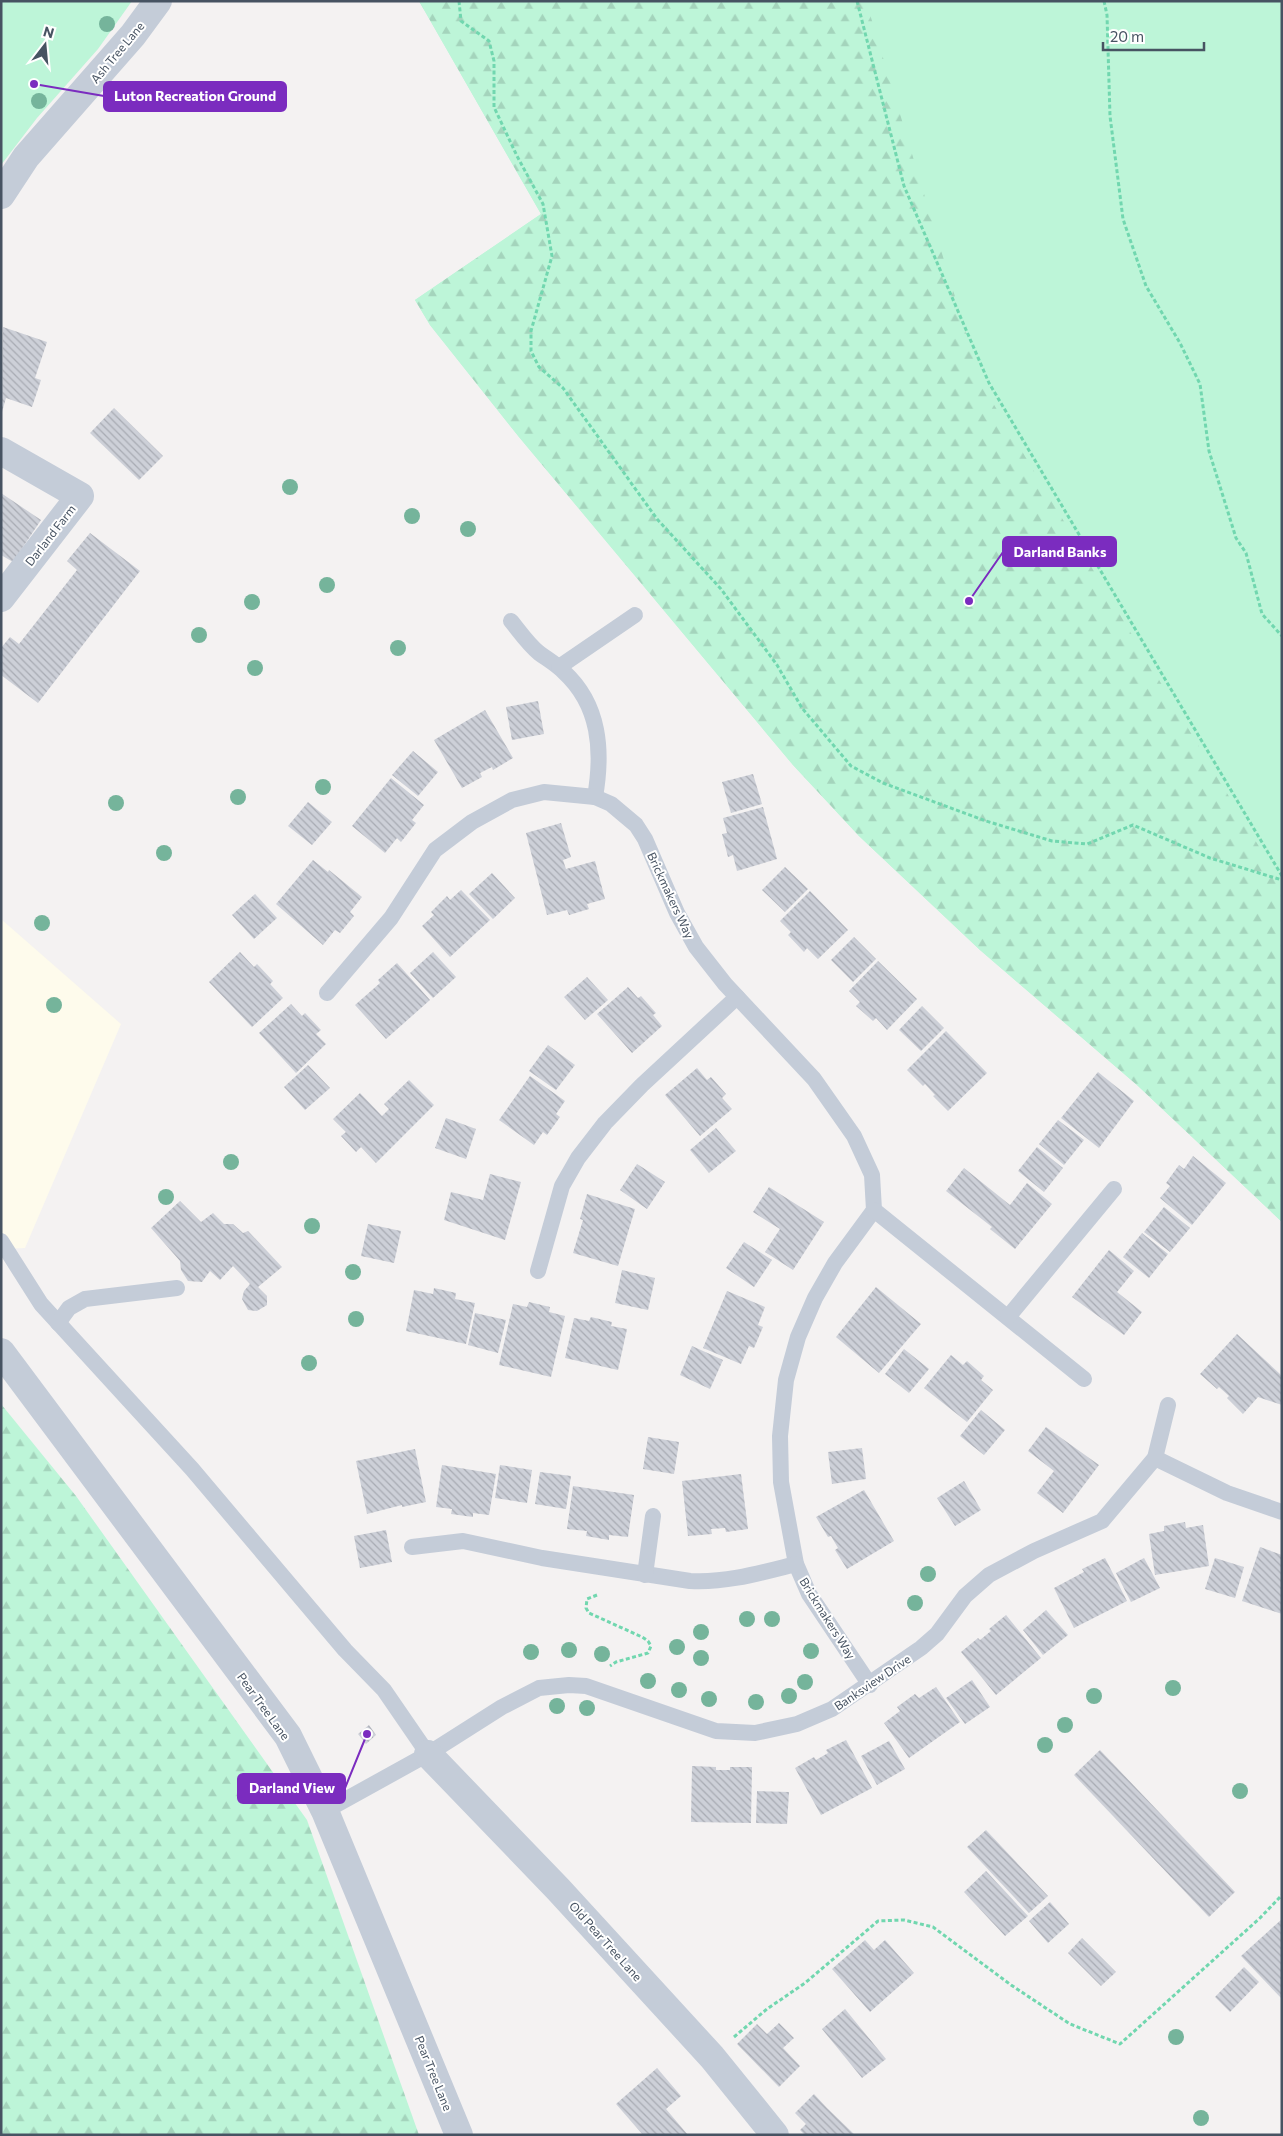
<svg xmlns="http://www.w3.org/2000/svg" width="1283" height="2136" font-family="Commissioner,sans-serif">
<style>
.commercial{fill:#fefbec}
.green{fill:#bdf5d8}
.forest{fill:url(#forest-firs)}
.building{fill:url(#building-back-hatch)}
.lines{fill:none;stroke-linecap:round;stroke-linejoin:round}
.path{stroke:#71d7af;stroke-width:3;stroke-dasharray:4 2.5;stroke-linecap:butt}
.service{stroke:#c4ccd8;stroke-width:16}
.minor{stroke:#c4ccd8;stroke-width:28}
.tertiary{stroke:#c4ccd8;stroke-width:28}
.tree{fill:#75b49b}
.labels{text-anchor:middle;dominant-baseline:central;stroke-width:4;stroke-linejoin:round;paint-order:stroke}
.street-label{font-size:12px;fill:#475362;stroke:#fff}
.leader{fill:none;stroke:#7b2cbf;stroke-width:2}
.callout-dot{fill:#7b2cbf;stroke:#fff;stroke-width:2}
.callout{fill:#7b2cbf;stroke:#7b2cbf;stroke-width:2}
.callout-label{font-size:14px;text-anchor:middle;font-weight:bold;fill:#fff}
</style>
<defs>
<pattern id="forest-firs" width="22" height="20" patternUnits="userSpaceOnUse" patternTransform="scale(1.25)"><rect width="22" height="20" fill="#bdf5d8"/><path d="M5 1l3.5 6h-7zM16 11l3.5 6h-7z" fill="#a4d4bc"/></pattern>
<pattern id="building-back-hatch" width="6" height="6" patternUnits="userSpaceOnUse" patternTransform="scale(1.25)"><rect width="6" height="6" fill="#cdd0d8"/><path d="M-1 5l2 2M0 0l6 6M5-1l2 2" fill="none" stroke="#a8abb3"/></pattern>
</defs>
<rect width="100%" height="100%" fill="#f4f2f2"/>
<path class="commercial" d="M1 919 121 1024 25 1248 1 1249Z"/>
<g class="green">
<path d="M1 1H132L98 49 37 118 1 165Z"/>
<path d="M419 1H1282V1222L1137 1085 980 950 859 836 793 765 519 437 430 325 415 300 541 214Z"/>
</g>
<g class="forest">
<path d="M419 1H866L981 383 1282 885V1222L1137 1085 980 950 859 836 793 765 519 437 430 325 415 300 541 214Z"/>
<path d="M1 1404 76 1496 307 1820 419 2135H1Z"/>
</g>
<g class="building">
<path d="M3 327 47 342 35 378 41 380 32 407 6 398 2 412Z"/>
<path d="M114 408 163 456 139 480 90 433Z"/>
<path d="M1 493 41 520 13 562 1 555Z"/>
<path d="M90 533 140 571 38 703 1 675V648L10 637 19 644 77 570 67 561Z"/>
<path d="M538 701 544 734 512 740 506 707Z"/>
<path d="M485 710 513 758 493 770 492 767 480 773 482 777 462 788 434 740Z"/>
<path d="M413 751 438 772 418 796 392 775Z"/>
<path d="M753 774 762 804 731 813 722 782Z"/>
<path d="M391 778 424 805 412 820 416 823 401 842 397 838 385 853 352 826Z"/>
<path d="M308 802 332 822 312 845 288 826Z"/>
<path d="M763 807 777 859 737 871 733 855 728 857 722 834 727 833 723 818Z"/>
<path d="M561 823 571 857 563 860 566 869 595 861 605 899 587 904 589 909 569 915 567 910 547 915 526 833Z"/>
<path d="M313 860 328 872 329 870 362 897 350 912 354 916 340 933 335 930 323 945 276 904Z"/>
<path d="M785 867 808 889 785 912 762 890Z"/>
<path d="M492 873 515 898 493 919 469 894Z"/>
<path d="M461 890 490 920 450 957 422 926 434 915 431 912 447 896 450 900Z"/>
<path d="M810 891 848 930 818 959 807 948 804 952 788 935 791 932 780 921Z"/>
<path d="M255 894 277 918 254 939 232 915Z"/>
<path d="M854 937 876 959 853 982 831 960Z"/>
<path d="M240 952 254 967 257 964 273 981 270 984 283 998 252 1027 209 982Z"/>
<path d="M433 952 456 977 433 998 410 973Z"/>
<path d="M878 961 917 999 887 1030 876 1018 873 1021 856 1006 860 1002 849 991Z"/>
<path d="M397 963 430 1000 386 1039 355 1005 380 983 378 980Z"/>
<path d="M587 977 608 1000 585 1020 564 997Z"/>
<path d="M628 987 638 998 641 996 656 1013 653 1015 662 1026 632 1053 597 1014Z"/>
<path d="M291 1004 302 1016 305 1013 321 1030 316 1034 326 1044 296 1073 259 1033Z"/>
<path d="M922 1006 944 1028 921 1051 899 1030Z"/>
<path d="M946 1031 987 1073 948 1111 933 1096 935 1095 925 1084 923 1086 907 1070Z"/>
<path d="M548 1045 575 1065 556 1090 529 1071Z"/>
<path d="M308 1065 330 1088 305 1110 284 1087Z"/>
<path d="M697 1068 707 1080 711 1077 726 1094 722 1098 732 1109 700 1136 665 1095Z"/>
<path d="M1098 1072 1134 1101 1099 1148 1061 1118Z"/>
<path d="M530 1076 565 1101 556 1114 560 1117 547 1135 543 1132 534 1145 499 1120Z"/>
<path d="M409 1080 434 1105 376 1163 361 1147 356 1152 341 1136 346 1132 333 1119 360 1093 382 1116 389 1109 384 1104Z"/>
<path d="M446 1118 476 1129 466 1159 435 1148Z"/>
<path d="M1058 1120 1084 1140 1064 1165 1039 1144Z"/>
<path d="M716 1128 736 1151 709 1173 690 1150Z"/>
<path d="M1037 1147 1063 1168 1044 1192 1018 1171Z"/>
<path d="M1193 1156 1226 1183 1192 1225 1160 1198 1170 1186 1166 1183 1179 1165 1184 1169Z"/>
<path d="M637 1164 665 1182 647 1209 620 1190Z"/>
<path d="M964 1168 1010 1205 1027 1183 1052 1204 1015 1249 990 1229 992 1227 946 1191Z"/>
<path d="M490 1174 521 1182 505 1240 444 1220 451 1192 483 1200Z"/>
<path d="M769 1187 824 1222 793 1270 765 1252 780 1229 753 1212Z"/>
<path d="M587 1194 635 1209 618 1266 573 1253 583 1220 580 1219Z"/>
<path d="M180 1201 201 1222 213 1213 224 1224H233L243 1233 248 1231 282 1267 258 1287 267 1296V1305L257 1311 248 1310 242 1299 244 1291 250 1284 233 1266 220 1280 210 1271 202 1282 188 1281 181 1270 180 1261 151 1228Z"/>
<path d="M1164 1207 1190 1228 1170 1252 1144 1232Z"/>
<path d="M368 1224 401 1231 394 1263 361 1256Z"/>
<path d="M1142 1233 1168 1254 1149 1278 1123 1257Z"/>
<path d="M744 1242 772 1260 754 1287 726 1268Z"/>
<path d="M1109 1250 1134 1271 1117 1292 1142 1312 1124 1335 1072 1297Z"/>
<path d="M622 1270 655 1278 648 1310 615 1303Z"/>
<path d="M876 1287 921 1324 879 1373 836 1337Z"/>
<path d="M434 1288 456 1293 455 1299 475 1303 466 1344 406 1331 414 1290 433 1294Z"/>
<path d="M727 1291 765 1307 758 1325 763 1327 754 1348 749 1346 741 1364 703 1348Z"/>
<path d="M529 1302 550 1307 549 1312 565 1316 551 1377 499 1365 513 1304 527 1307Z"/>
<path d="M475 1313 506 1320 498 1353 468 1345Z"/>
<path d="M591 1317 612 1322 611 1326 627 1329 618 1370 565 1358 574 1318 589 1321Z"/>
<path d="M1237 1334 1280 1374 1282 1377V1405L1258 1397 1243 1414 1227 1398 1229 1396 1219 1387 1217 1389 1200 1374Z"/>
<path d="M692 1346 723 1360 710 1389 680 1375Z"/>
<path d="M904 1349 929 1369 909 1393 885 1374Z"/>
<path d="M951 1355 963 1365 967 1361 984 1376 981 1380 993 1390 967 1422 924 1388Z"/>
<path d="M981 1410 1005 1430 984 1455 960 1436Z"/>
<path d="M1046 1427 1099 1465 1063 1513 1037 1493 1054 1471 1028 1451Z"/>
<path d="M648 1437 679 1442 674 1474 643 1469Z"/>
<path d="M862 1448 866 1479 832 1484 828 1452Z"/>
<path d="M415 1449 426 1502 402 1507V1505L367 1514 356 1461Z"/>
<path d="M442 1465 496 1474 489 1515 473 1513V1517L451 1514 452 1509 436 1507Z"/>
<path d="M500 1465 532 1470 527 1503 495 1498Z"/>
<path d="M540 1472 571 1476 566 1509 535 1504Z"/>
<path d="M741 1474 748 1529 726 1532 725 1528 711 1529 712 1534 688 1536 682 1481Z"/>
<path d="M964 1481 981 1510 955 1526 937 1498Z"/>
<path d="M573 1486 634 1495 628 1537 609 1535V1540L586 1536 587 1531 567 1529Z"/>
<path d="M864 1490 894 1541 847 1569 835 1550 838 1548 831 1536 828 1537 816 1517Z"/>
<path d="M1185 1522 1186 1528 1203 1525 1209 1566 1155 1575 1149 1534 1164 1531V1526Z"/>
<path d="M386 1530 392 1562 360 1568 354 1536Z"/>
<path d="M1260 1547 1282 1555V1614L1242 1601Z"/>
<path d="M1105 1558 1127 1601 1074 1628 1054 1588 1084 1572 1082 1569Z"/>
<path d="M1144 1558 1160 1588 1131 1602 1116 1573Z"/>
<path d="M1215 1558 1244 1567 1235 1598 1205 1589Z"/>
<path d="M1046 1610 1068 1635 1043 1655 1023 1630Z"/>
<path d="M1006 1615 1041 1658 996 1695 961 1652 978 1638 980 1640 991 1631 989 1629Z"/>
<path d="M972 1680 990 1707 965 1724 946 1698Z"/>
<path d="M936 1687 960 1722 909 1758 884 1723 900 1711 897 1707 915 1694 919 1698Z"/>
<path d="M369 1725 376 1735 366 1744 358 1734Z"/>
<path d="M846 1740 872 1788 821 1815 795 1768 814 1757 816 1760 828 1753 826 1750Z"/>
<path d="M889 1741 905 1769 877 1785 861 1756Z"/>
<path d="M1100 1750 1235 1892 1209 1917 1074 1775Z"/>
<path d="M692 1766 716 1767V1770H730V1767H752L751 1823 691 1822Z"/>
<path d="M757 1791 789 1792 787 1824 756 1823Z"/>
<path d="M986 1830 1048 1896 1029 1913 967 1847Z"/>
<path d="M986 1871 1028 1916 1005 1936 964 1892Z"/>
<path d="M1050 1902 1069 1924 1048 1943 1029 1921Z"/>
<path d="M1282 1919V1999L1241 1956Z"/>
<path d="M1082 1938 1116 1972 1101 1986 1068 1953Z"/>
<path d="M865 1940 874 1950 885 1940 914 1973 870 2012 832 1969Z"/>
<path d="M1244 1967 1259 1982 1230 2012 1215 1997Z"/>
<path d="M845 2009 886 2059 862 2078 822 2029Z"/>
<path d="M779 2023 794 2038 783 2048 800 2066 779 2087 737 2044 757 2024 767 2034Z"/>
<path d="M657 2068 681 2096 666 2109 688 2135H643L616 2104Z"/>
<path d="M814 2094 827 2108 855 2135H805L800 2130 806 2124 795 2113Z"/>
</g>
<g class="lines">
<g class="path">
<path d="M459 1 461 21 489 41 494 61V107L517 156 543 204 552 256 531 331V351L539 367 563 388 657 519 721 589 777 665 802 708 851 766 883 783 986 821 1052 841 1087 844 1133 825 1210 858 1282 880"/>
<path d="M857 1 904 186 989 383 1282 876"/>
<path d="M1104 1 1107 15 1110 116 1123 219 1146 286 1180 343 1200 384 1209 451 1236 538 1246 553 1262 614 1282 636"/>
<path d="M597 1595 587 1599 586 1608 589 1613 642 1637 648 1641 651 1646 648 1653 616 1662 610 1666"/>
<path d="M734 2037 767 2009 805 1983 878 1921 904 1920 933 1927 1011 1985 1070 2024 1120 2044 1260 1918 1282 1895"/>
</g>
<g class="service">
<path d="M511 621C520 632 528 644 539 653 547 659 556 664 564 672 600 705 603 751 595 797"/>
<path d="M559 667 635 615"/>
<path d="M327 993 391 918 435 850 472 822 512 800 544 792 595 797 611 804 636 825 645 839 677 913 696 947 725 984 814 1079 854 1136 872 1175 874 1210 835 1263 815 1298 798 1337 786 1380 780 1436 781 1482 796 1564 809 1594 870 1685"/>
<path d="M874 1210 1084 1379"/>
<path d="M1 1241 41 1304 192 1469 345 1650 384 1690 428 1754 325 1811"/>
<path d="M538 1271 562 1186 578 1158 605 1123 642 1085 737 997"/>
<path d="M1008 1317 1114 1189"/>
<path d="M58 1323 69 1308 85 1299 177 1288"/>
<path d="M1155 1458 1227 1493 1282 1512"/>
<path d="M412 1547 463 1541 542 1558 690 1581C726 1583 760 1573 796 1564"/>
<path d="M645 1575 653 1516"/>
<path d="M428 1754 502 1707 539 1688 569 1685 586 1686 716 1731 755 1733 797 1724 832 1709 921 1648 937 1634 965 1596 989 1575 1034 1551 1102 1521 1155 1458 1168 1405"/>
</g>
<g class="minor">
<path d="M1 451 80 496 1 598"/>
<path d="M428 1754 558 1889 712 2057 775 2135"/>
</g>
<g class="tertiary">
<path d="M1 195 26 157 133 35 158 1"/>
<path d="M1 1352 288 1736 325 1811 459 2135"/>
</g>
</g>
<g class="tree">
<circle cx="107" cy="24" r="8"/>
<circle cx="39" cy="101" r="8"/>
<circle cx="290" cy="487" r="8"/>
<circle cx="412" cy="516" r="8"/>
<circle cx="468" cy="529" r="8"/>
<circle cx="327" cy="585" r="8"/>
<circle cx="252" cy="602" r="8"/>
<circle cx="199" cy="635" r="8"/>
<circle cx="398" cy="648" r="8"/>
<circle cx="255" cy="668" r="8"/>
<circle cx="323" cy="787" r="8"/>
<circle cx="238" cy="797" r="8"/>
<circle cx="116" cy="803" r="8"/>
<circle cx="164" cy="853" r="8"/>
<circle cx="42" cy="923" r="8"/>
<circle cx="54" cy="1005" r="8"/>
<circle cx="231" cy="1162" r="8"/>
<circle cx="166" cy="1197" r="8"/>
<circle cx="312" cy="1226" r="8"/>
<circle cx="353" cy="1272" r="8"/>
<circle cx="356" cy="1319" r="8"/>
<circle cx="309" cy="1363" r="8"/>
<circle cx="928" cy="1574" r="8"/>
<circle cx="915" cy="1603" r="8"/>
<circle cx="747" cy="1619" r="8"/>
<circle cx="772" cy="1619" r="8"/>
<circle cx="701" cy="1632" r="8"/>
<circle cx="677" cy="1647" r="8"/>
<circle cx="569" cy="1650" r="8"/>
<circle cx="811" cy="1651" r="8"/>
<circle cx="531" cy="1652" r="8"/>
<circle cx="602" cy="1654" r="8"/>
<circle cx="701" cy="1658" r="8"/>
<circle cx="648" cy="1681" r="8"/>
<circle cx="805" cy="1682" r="8"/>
<circle cx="1173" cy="1688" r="8"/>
<circle cx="679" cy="1690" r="8"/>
<circle cx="789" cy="1696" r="8"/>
<circle cx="1094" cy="1696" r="8"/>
<circle cx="709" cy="1699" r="8"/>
<circle cx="756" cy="1702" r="8"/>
<circle cx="557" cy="1706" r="8"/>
<circle cx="587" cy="1708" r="8"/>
<circle cx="1065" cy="1725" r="8"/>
<circle cx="1045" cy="1745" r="8"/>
<circle cx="1240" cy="1791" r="8"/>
<circle cx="1176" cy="2037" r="8"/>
<circle cx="1201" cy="2118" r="8"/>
</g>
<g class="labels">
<g class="street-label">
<text transform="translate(117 52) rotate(-50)">Ash Tree Lane</text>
<text transform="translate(50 535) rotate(-52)">Darland Farm</text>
<text transform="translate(671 895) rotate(65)">Brickmakers Way</text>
<text transform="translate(828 1618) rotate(58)">Brickmakers Way</text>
<text transform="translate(872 1682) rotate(-34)">Banksview Drive</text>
<text transform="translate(264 1706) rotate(54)">Pear Tree Lane</text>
<text transform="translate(606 1941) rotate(48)">Old Pear Tree Lane</text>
<text transform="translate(434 2073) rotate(68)">Pear Tree Lane</text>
</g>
</g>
<path class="leader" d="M34 84L104 96M969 601L1003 552M367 1734L345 1788"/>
<g class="callout-dot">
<circle cx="34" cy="84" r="5"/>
<circle cx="969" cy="601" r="5"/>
<circle cx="367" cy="1734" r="5"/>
</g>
<g class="callout">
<rect x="104" y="82" width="182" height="29" rx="5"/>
<rect x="1003" y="537" width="113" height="29" rx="5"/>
<rect x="238" y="1774" width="107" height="29" rx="5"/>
</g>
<g class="callout-label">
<text x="195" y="101">Luton Recreation Ground</text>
<text x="1060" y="557">Darland Banks</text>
<text x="292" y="1793">Darland View</text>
</g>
<rect width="1283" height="2136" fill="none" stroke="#475362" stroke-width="5"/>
<g transform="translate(45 45) rotate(16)" stroke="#ffffff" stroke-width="4" paint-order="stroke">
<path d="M0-4L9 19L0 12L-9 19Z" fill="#475362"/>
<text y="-8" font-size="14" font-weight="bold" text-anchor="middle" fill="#475362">N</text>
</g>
<path d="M1103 42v8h101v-8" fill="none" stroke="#475362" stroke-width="2.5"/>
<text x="1110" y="42" font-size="15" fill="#475362" stroke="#ffffff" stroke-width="4" paint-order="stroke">20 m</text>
</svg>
